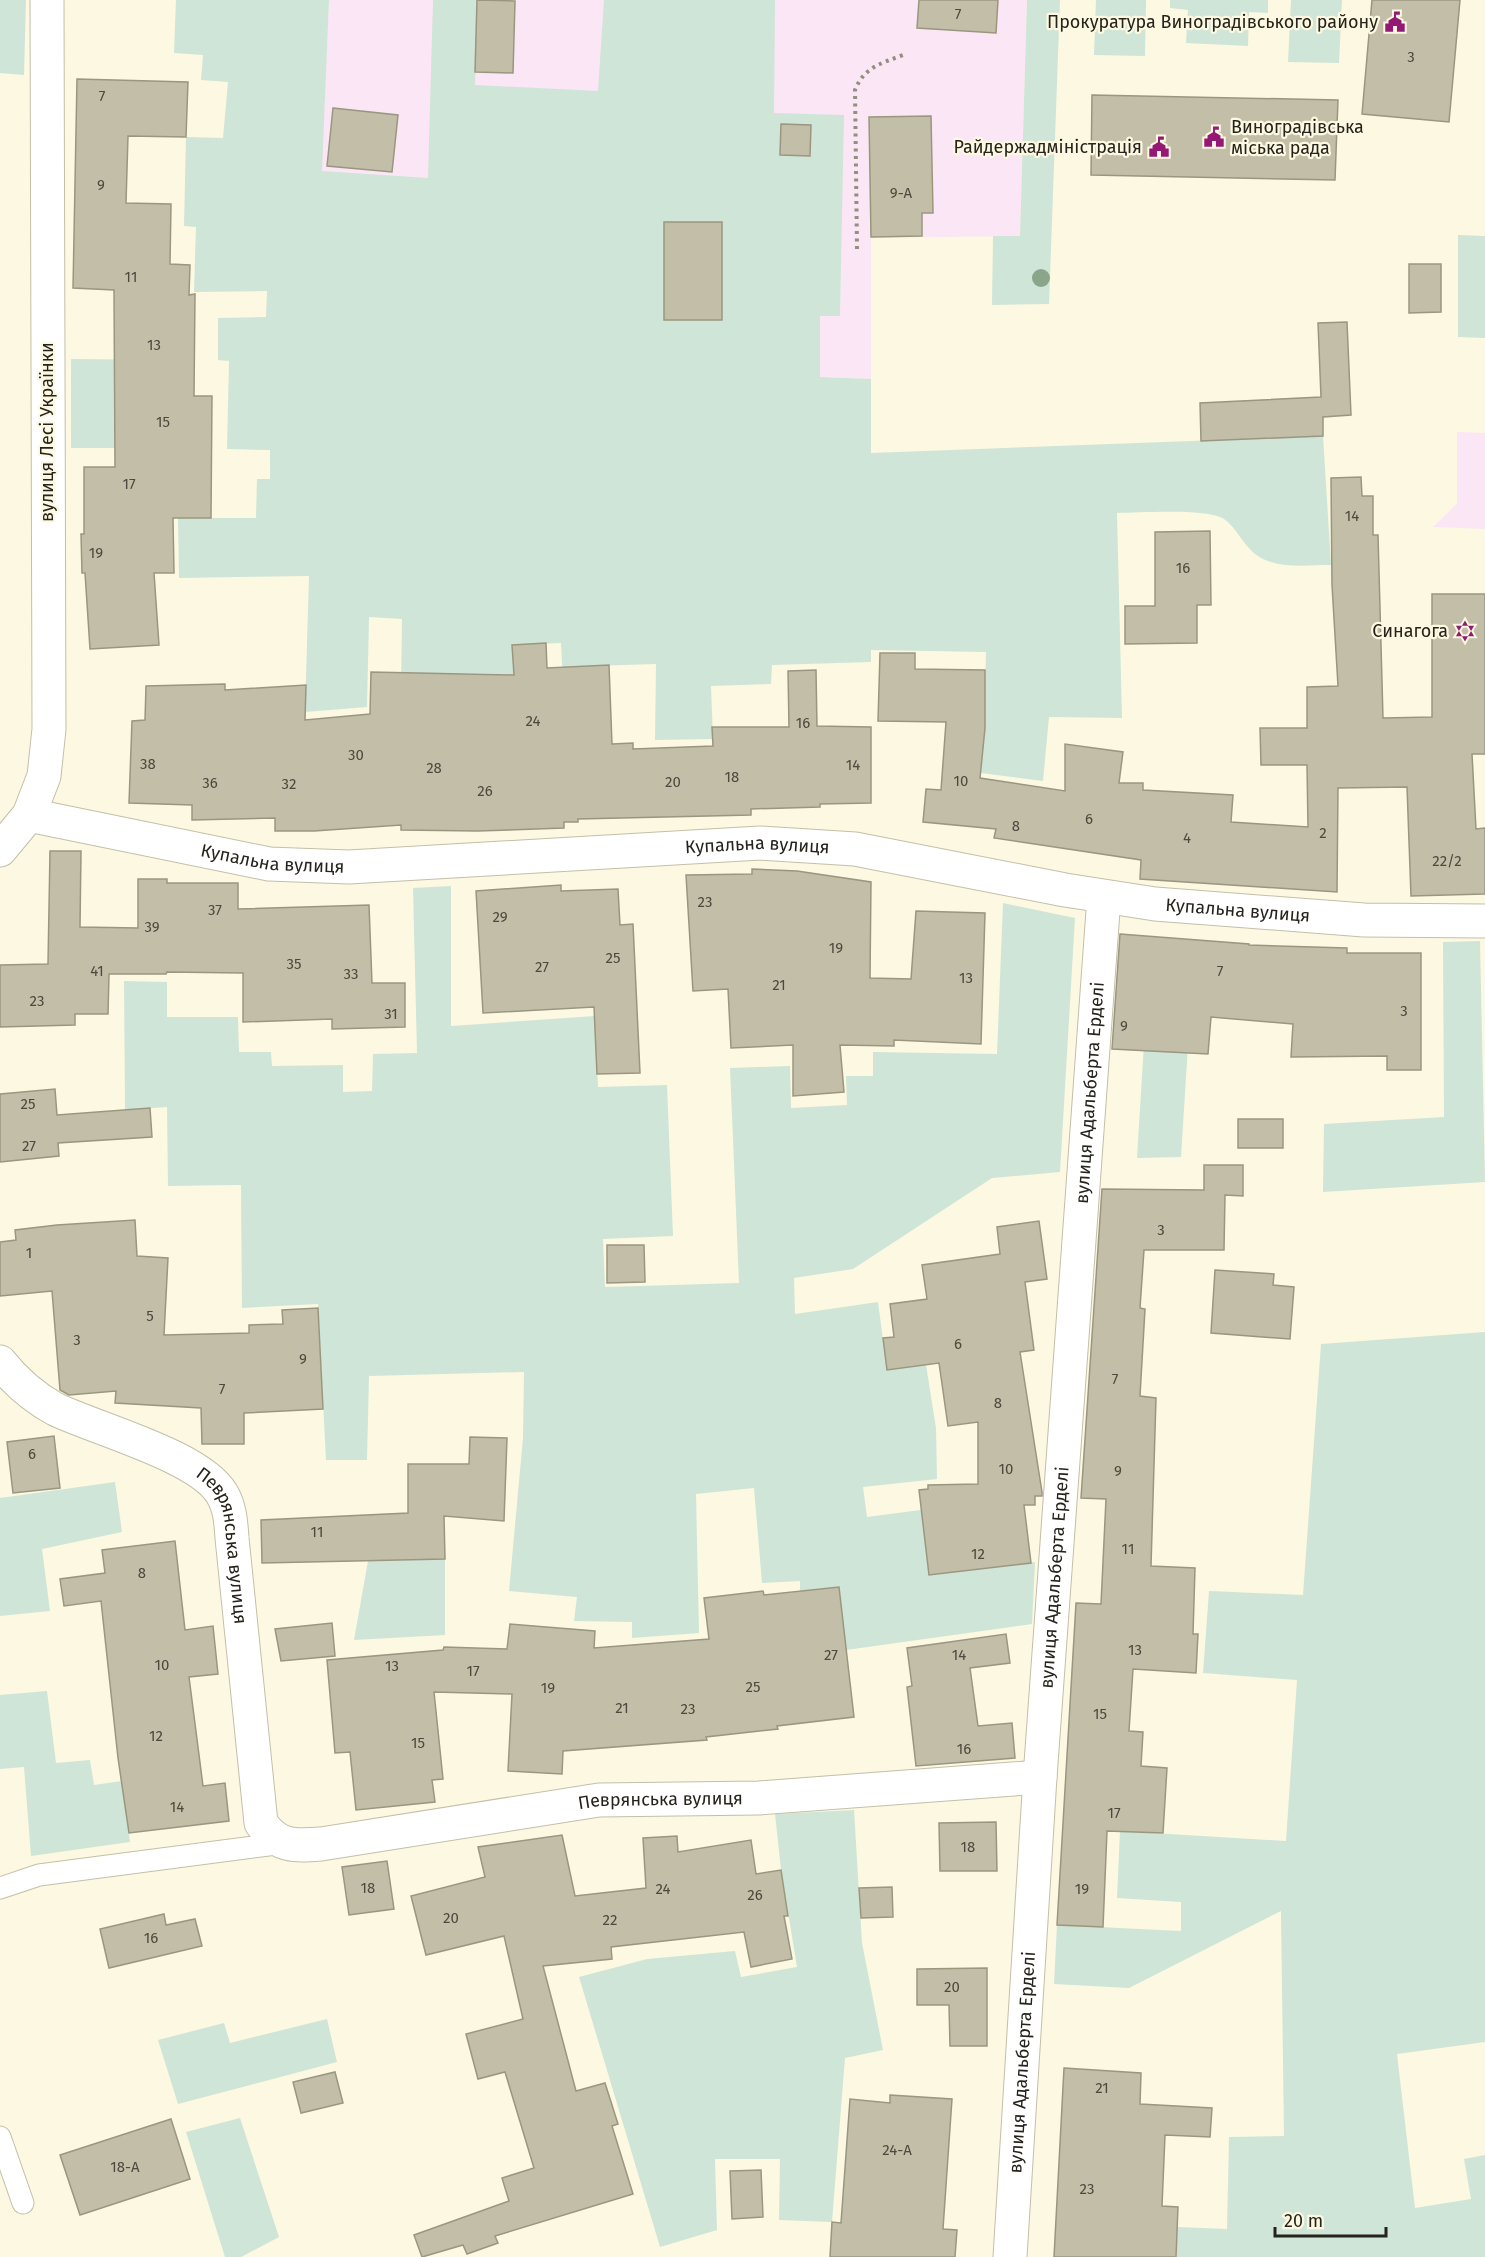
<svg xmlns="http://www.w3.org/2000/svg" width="1485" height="2257" font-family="'Fira Sans',sans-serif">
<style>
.commercial{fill:#fbe6f6}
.green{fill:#cfe5d7;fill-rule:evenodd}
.building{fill:#c2bea7;stroke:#9a9680;stroke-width:1.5}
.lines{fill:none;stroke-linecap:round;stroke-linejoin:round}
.lane-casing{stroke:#c3bfa9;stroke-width:23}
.street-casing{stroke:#c3bfa9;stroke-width:35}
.path{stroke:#928f7f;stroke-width:4;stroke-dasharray:3 4.5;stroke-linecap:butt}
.lane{stroke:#fff;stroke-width:21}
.street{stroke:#fff;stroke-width:33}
.tree{fill:#8ba58b}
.labels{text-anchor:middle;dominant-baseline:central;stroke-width:4.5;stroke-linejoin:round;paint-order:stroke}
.number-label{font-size:15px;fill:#4c4a3e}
.poi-label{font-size:18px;fill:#25231b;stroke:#fdf8e1;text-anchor:end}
.street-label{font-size:18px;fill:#25231b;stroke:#fdf8e1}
</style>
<rect width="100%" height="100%" fill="#fdf8e1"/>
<g class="commercial">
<path d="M329 0H1027L1020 236 871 238V379L820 377V316H840L843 115 722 320H664L316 289Z"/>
<path d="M1457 432 1485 433V529L1433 527 1457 504Z"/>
</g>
<g class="green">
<path d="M0 0H26L24 75 0 73Z"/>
<path d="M176 0H329L322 171 428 178 433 0H477L475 85 598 91 604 0H775L774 113 844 115 840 316H820V377L871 379V453L1323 436 1331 565C1302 565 1268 571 1248 547 1240 538 1234 526 1224 519 1205 508 1141 513 1117 513L1122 718 1049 717 1043 781 981 773 984 729 986 652 871 650V662L772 665 771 684 711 686 713 739 655 740 656 664 590 666 567 763 561 643 513 645 514 674 427 673 401 690 402 619 369 617 367 707 305 712 309 576 179 578 178 518H256L257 479H270V450L227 449 229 361 218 360V318L266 317 267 291 194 292 196 227 184 226 186 137 223 138 228 82 201 80 203 55 174 53ZM664 222H722V320H664Z"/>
<path d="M1027 0H1060L1049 304 992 305 993 236H1020Z"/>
<path d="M1096 0H1146L1145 56 1094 55Z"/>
<path d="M1170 0H1268V13L1249 12 1248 46 1186 43 1188 10 1170 8Z"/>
<path d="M1291 0H1342L1339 63 1288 62Z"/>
<path d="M1458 235 1485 236V338L1458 337Z"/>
<path d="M71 359 164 360 115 448H71Z"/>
<path d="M451 886V1026L595 1016 598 1087 667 1085 673 1236 603 1239 605 1287 739 1283 730 1068 790 1066 791 1108 847 1105 846 1076H873V1052L997 1054 1003 903 1075 918 1060 1172 992 1178 853 1269 794 1278 795 1314 878 1302 887 1370 926 1365 936 1428 937 1479 863 1487 867 1517 928 1509 925 1544 929 1575 1035 1562 1032 1624 846 1650 838 1587 800 1591V1581L762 1583 754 1488 696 1494 699 1633 632 1638V1622L574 1621 577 1597 509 1591 523 1438 524 1372 369 1376 367 1460H326L318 1304 242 1308 241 1185 168 1186 167 1107 125 1110 124 981 167 982V1017H238L239 1052H271L272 1066 343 1065V1092L372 1091 373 1054 417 1053 413 888Z"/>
<path d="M1480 941 1485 1182 1323 1192 1324 1124 1444 1117 1443 942Z"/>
<path d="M1147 995 1191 998 1181 1157 1137 1158Z"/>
<path d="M1485 1332V2042L1397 2054 1415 2208 1471 2199 1464 2159 1485 2155V2257H1177V2227L1227 2229 1229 2137 1284 2136 1281 1911 1129 1988 1054 1984 1057 1925 1181 1931V1902L1117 1898 1120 1831 1286 1841 1297 1680 1203 1673 1209 1591 1303 1595 1321 1344Z"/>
<path d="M115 1482 122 1532 42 1549 50 1611 0 1616V1498Z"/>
<path d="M445 1559V1635L354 1640 368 1561Z"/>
<path d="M47 1691 56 1763 90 1760 94 1785 122 1781 130 1842 31 1856 24 1767 0 1769V1695Z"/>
<path d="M854 1810 862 1943 883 2050 845 2058 832 2222 779 2220 780 2159H715L717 2230 660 2247 579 1977 647 1959 735 1951 741 1977 797 1967 781 1870 775 1814Z"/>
<path d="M327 2019 337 2062 178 2104 158 2040 224 2023 230 2043Z"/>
<path d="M240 2118 279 2237 241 2257H225L186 2132Z"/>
</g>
<g class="building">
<path d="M477 0 515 1 513 73 475 72Z"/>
<path d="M919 0H998L996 33 917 28Z"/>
<path d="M1372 0H1460L1449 122 1362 114Z"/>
<path d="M77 79 188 82 186 137 128 136 126 203 171 204 170 264 190 265 189 295 195 294 194 396H212L211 518H173L174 573H154L159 645 90 649 85 573H82L81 534H84V467H115L114 290 73 288Z"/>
<path d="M1092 95 1338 100 1335 180 1091 175Z"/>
<path d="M333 108 398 115 392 172 327 166Z"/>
<path d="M931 116 933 213H922V236L871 237 869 117Z"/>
<path d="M781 124 811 125 810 156 780 155Z"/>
<rect x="664" y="222" width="58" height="98"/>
<path d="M1409 264H1441V312L1409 313Z"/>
<path d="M1347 322 1351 415 1323 417V436L1201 441 1200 403 1321 397 1318 323Z"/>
<path d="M1361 477 1362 496H1373V535H1378L1383 718 1432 717V594H1485V754H1472L1476 829 1485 828V894L1411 896 1407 787 1338 788 1337 892 1140 879 1141 860 994 838 996 829 923 822 926 789 941 790 946 722 878 721 880 653H915V669L985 670V728L980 778 1065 791V744L1123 752 1119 783H1143V790L1233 795 1231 822 1308 827 1307 765H1261L1260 728H1307V687L1338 686 1332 585 1331 478Z"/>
<path d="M1210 531 1211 605H1197V643L1125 644V606H1155V532Z"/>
<path d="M546 643 547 668 609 665 612 744 633 743V749L713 746 712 727H789L788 671 816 670 817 726 871 727V803L820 804V807L751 809V815L578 819V822H564V828L478 831 401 830V825L314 831H275V818L192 820V805L129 803 132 721 145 720 146 686 225 684V690L306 685 305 720 370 714 371 672 514 675 512 645Z"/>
<path d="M50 851H81L80 927 138 928V879H167V883H238V909L369 905 372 983H405V1027L332 1029V1019L243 1022V973L167 972 166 974H109L108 1014H75V1025L0 1027V965L48 964Z"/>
<path d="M752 869 797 871 871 882 870 978 911 979 916 911 985 913 981 1044 894 1040V1046L840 1045 844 1092 793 1096V1045L731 1048 728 989 693 991 686 875 752 874Z"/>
<path d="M561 885V891L618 889 620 925 633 924 640 1073 597 1074 594 1007 483 1013 476 891Z"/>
<path d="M1120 934 1249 944V945L1347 948V953H1421V1070H1387V1056L1291 1057 1293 1024 1211 1017 1208 1054 1112 1049Z"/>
<path d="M55 1089 57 1115 150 1108 152 1137 58 1143 59 1156 0 1162V1094Z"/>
<rect x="1238" y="1119" width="45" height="29"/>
<path d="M1204 1165H1243V1196L1225 1195 1224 1250H1144L1140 1308 1145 1309 1140 1396 1156 1398 1151 1566 1195 1568 1193 1634H1198L1196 1673 1133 1669 1129 1731 1143 1732 1141 1766 1167 1768 1163 1833 1107 1831 1103 1927 1057 1925 1076 1603 1101 1604 1106 1499 1081 1498 1102 1189 1204 1190Z"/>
<path d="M135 1220 137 1256 168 1258 164 1335 249 1333V1325L283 1324 282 1310 318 1308 323 1409 244 1413V1444H202L201 1408 115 1403 116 1391 69 1395 60 1390 52 1291 0 1296V1242L16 1240 15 1230 57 1225Z"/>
<path d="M1039 1221 1047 1279 1025 1282 1034 1350 1020 1352 1042 1492V1496H1035V1505H1024L1031 1563 929 1575 919 1490 928 1489V1485L978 1484V1422L948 1426 939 1363 887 1370 883 1338 894 1337 890 1304 927 1299 922 1265 1000 1254 997 1227Z"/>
<path d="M607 1245H644L645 1282 607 1283Z"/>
<path d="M1215 1270 1274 1274 1273 1285 1294 1287 1290 1339 1211 1333Z"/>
<path d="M54 1436 60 1488 13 1493 7 1442Z"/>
<path d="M470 1437 507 1438 504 1521 444 1516 445 1559 262 1563 261 1520 408 1513V1464H469Z"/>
<path d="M175 1541 185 1630 213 1626 218 1674 189 1677 203 1786 225 1783 229 1821 129 1833 118 1758 101 1601 64 1606 60 1579 105 1573 102 1550Z"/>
<path d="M839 1587 854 1717 777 1726 778 1729 706 1737 707 1740 563 1751 562 1774 508 1771 512 1694 434 1692 443 1779 432 1780 435 1802 356 1810 350 1752 335 1753 327 1660 443 1650 444 1647 507 1649 510 1624 595 1631 594 1648 709 1639 704 1598 763 1591 764 1595Z"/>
<path d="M332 1623 335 1656 281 1661 275 1629Z"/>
<path d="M1006 1634 1010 1663 970 1668 978 1726 1012 1723 1015 1758 916 1766 907 1687 912 1686 907 1648Z"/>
<path d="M996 1822 997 1871H940L939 1823Z"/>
<path d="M562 1835 575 1896 646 1888 643 1838 677 1836 678 1852 751 1840 756 1874 781 1870 788 1916H784L792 1959 751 1967 744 1932 611 1947 612 1959 543 1966 576 2091 605 2083 618 2124 612 2126 633 2194 495 2236 498 2243 467 2254 463 2245 422 2257 414 2235 509 2201 502 2178 534 2168 505 2072 478 2079 466 2034 523 2019 504 1936 426 1955 411 1896 485 1877 478 1847Z"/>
<path d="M387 1861 394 1909 349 1915 342 1867Z"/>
<path d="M892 1887 893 1917 861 1918 859 1888Z"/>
<path d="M164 1914 166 1925 195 1919 202 1946 109 1968 100 1929Z"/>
<path d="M987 1968V2046H950L949 2005H917V1969Z"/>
<path d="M1064 2068 1141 2073 1140 2104 1212 2108 1210 2137 1165 2135 1162 2206 1178 2207 1176 2257H1054Z"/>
<path d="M335 2072 343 2103 301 2113 293 2082Z"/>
<path d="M890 2095 952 2099 943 2229 957 2230 955 2257H830L832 2222 841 2223 850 2099 890 2103Z"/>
<path d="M171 2119 190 2179 80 2215 60 2155Z"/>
<path d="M761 2170 763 2217 732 2219 730 2171Z"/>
</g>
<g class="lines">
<g class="lane-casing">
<g id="lane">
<path d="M0 1888 39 1875 284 1843"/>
<path d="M0 2137 23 2203"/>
</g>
</g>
<g class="street-casing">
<g id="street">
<path id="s1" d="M29 815 269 864 349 867 760 843 855 849 1065 890 1155 904 1364 920 1485 921"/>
<path d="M0 850 29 815 44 776 49 729 47 0"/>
<path id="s2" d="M0 1362C16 1382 33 1397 55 1409 96 1429 200 1456 222 1494 230 1507 231 1523 232 1538L261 1823C278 1847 294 1846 321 1844L599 1800 759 1798 1040 1777"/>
<path id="s3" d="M1010 2257 1040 1777 1104 897"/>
</g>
</g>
<path class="path" d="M857 249 855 90C864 67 882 63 903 55"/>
<use href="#lane" class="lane"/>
<use href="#street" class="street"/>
</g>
<circle class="tree" cx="1041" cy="278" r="9"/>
<defs>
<g id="civic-bare" transform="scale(1.62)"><path d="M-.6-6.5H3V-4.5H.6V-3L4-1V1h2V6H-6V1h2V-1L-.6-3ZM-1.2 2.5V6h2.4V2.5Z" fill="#941974" stroke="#fdf8e1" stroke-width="2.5" paint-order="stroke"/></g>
<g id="synagogue-bare" transform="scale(1.62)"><path d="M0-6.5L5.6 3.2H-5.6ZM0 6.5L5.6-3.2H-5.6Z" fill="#941974" stroke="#fdf8e1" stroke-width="2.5" paint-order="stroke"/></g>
</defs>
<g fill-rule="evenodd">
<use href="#civic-bare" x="1395" y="22"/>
<use href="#civic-bare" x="1214" y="137"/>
<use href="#civic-bare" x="1159" y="147"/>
<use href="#synagogue-bare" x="1465" y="631"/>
</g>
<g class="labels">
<g class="number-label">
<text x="958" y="14">7</text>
<text x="1411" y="57">3</text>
<text x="102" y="96">7</text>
<text x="101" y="185">9</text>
<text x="901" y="193">9-А</text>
<text x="131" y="277">11</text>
<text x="154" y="345">13</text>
<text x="163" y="422">15</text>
<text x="129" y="484">17</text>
<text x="1352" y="516">14</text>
<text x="96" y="553">19</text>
<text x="1183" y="568">16</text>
<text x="533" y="721">24</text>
<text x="803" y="723">16</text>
<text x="356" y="755">30</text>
<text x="148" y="764">38</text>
<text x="853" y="765">14</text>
<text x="434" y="768">28</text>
<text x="732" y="777">18</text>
<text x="961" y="781">10</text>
<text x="673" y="782">20</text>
<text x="210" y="783">36</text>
<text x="289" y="784">32</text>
<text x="485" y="791">26</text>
<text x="1089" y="819">6</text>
<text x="1016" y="826">8</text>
<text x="1323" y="833">2</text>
<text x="1187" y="838">4</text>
<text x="1447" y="861">22/2</text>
<text x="705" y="902">23</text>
<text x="215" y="910">37</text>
<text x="500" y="917">29</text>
<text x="152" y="927">39</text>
<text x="836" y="948">19</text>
<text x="613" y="958">25</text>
<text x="294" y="964">35</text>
<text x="542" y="967">27</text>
<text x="97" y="971">41</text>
<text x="1220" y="971">7</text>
<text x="351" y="974">33</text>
<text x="966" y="978">13</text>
<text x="779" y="985">21</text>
<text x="37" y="1001">23</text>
<text x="1404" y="1011">3</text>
<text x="391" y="1014">31</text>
<text x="1124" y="1026">9</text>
<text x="28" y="1104">25</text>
<text x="29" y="1146">27</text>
<text x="1161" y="1230">3</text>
<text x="29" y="1253">1</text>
<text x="150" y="1316">5</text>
<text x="77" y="1340">3</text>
<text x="958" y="1344">6</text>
<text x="303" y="1359">9</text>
<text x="1115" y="1379">7</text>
<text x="222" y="1389">7</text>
<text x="998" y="1403">8</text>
<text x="32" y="1454">6</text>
<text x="1006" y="1469">10</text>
<text x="1118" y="1471">9</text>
<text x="317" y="1532">11</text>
<text x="1128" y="1549">11</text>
<text x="978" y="1554">12</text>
<text x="142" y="1573">8</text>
<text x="1135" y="1650">13</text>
<text x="831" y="1655">27</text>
<text x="959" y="1655">14</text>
<text x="162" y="1665">10</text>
<text x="392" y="1666">13</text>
<text x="473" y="1671">17</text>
<text x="753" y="1687">25</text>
<text x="548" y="1688">19</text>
<text x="622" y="1708">21</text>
<text x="688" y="1709">23</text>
<text x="1100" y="1714">15</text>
<text x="156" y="1736">12</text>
<text x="418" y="1743">15</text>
<text x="964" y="1749">16</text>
<text x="177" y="1807">14</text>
<text x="1114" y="1813">17</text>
<text x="968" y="1847">18</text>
<text x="368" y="1888">18</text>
<text x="663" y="1889">24</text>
<text x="1082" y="1889">19</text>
<text x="755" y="1895">26</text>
<text x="451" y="1918">20</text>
<text x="610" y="1920">22</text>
<text x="151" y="1938">16</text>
<text x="952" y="1987">20</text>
<text x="1102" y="2088">21</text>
<text x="897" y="2150">24-А</text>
<text x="125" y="2167">18-А</text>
<text x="1087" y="2189">23</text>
</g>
<g class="poi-label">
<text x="1378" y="22">Прокуратура Виноградівського району</text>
<text x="1231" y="127" text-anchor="start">Виноградівська<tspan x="1231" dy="21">міська рада</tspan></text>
<text x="1142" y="147">Райдержадміністрація</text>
<text x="1448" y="631">Синагога</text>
</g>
<g class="street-label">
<text transform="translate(47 432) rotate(-90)">вулиця Лесі Українки</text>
<text stroke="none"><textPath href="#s1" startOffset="734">Купальна вулиця</textPath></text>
<text stroke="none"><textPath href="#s1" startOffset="248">Купальна вулиця</textPath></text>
<text stroke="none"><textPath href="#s1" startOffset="1220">Купальна вулиця</textPath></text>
<text stroke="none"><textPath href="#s3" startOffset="1167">вулиця Адальберта Ерделі</textPath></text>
<text stroke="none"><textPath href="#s2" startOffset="312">Певрянська вулиця</textPath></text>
<text stroke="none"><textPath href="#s3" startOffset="681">вулиця Адальберта Ерделі</textPath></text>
<text stroke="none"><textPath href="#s2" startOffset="1005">Певрянська вулиця</textPath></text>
<text stroke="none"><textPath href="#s3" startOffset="195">вулиця Адальберта Ерделі</textPath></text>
</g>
</g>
<path d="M1275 2227v9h111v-9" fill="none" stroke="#25231b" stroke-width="3"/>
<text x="1284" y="2227" font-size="18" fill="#25231b" stroke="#fdf8e1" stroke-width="4.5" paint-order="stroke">20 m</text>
</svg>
